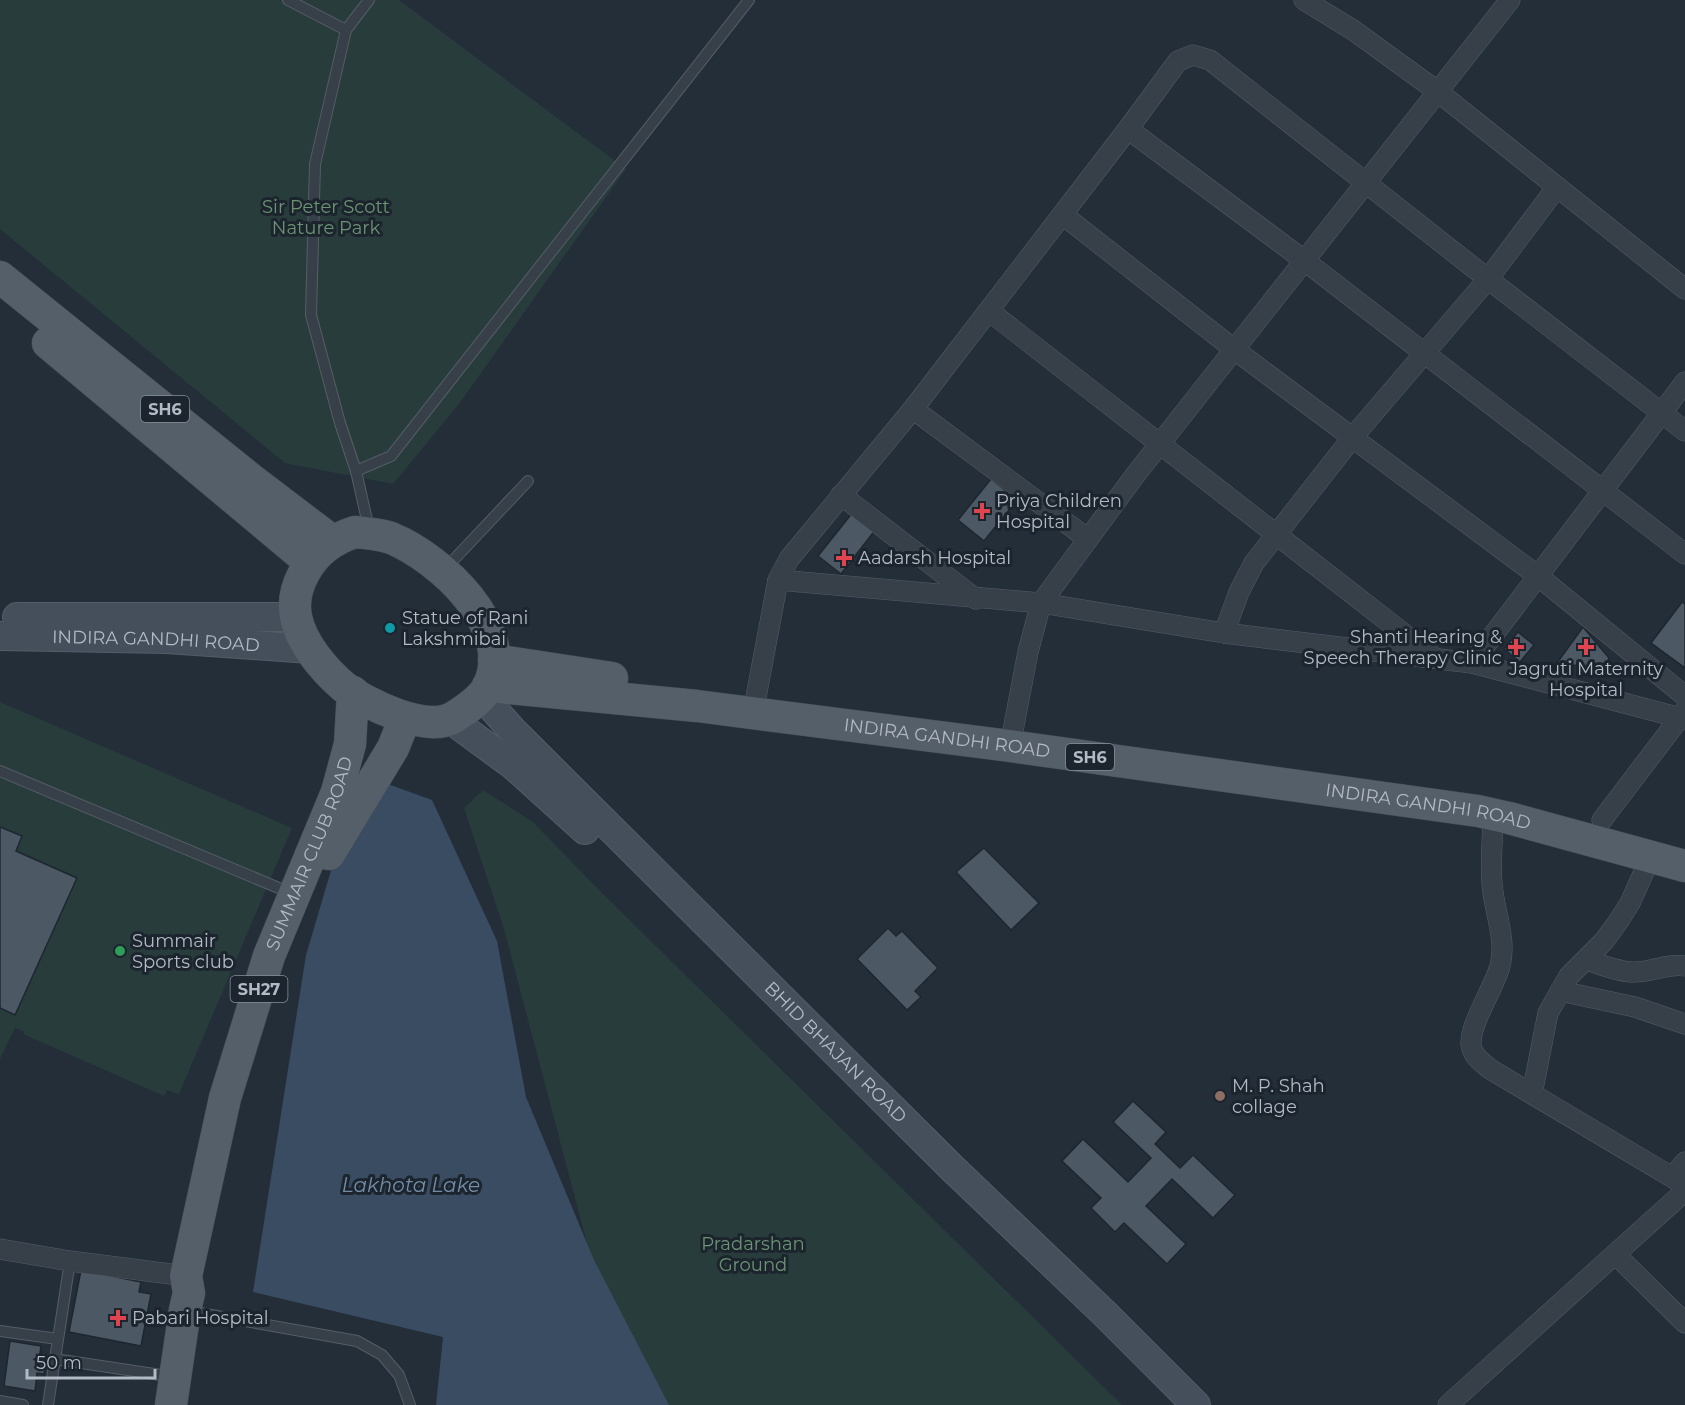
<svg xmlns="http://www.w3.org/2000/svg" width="1685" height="1405" font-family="Montserrat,sans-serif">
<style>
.green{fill:#283c3c}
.water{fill:#3a4c61}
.building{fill:#4c5864;stroke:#1e2630;stroke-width:1.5}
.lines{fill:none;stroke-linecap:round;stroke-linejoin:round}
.lane-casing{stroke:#555d67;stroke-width:12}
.street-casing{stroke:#555d67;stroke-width:21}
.secondary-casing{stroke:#555d67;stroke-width:30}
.primary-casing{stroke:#434b55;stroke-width:33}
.lane{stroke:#373f49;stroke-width:10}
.street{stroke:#373f49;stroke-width:20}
.secondary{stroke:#454f5c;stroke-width:28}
.primary{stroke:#555f69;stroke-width:32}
.health-dot{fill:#e0444e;stroke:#1c242e;stroke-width:2}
.culture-dot{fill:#0f9aa8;stroke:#1c242e;stroke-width:2}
.leisure-dot{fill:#2e9e5b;stroke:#1c242e;stroke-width:2}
.education-dot{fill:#8d6e63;stroke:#1c242e;stroke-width:2}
.labels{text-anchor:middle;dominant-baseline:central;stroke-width:6;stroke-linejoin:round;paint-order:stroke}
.shield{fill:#1c242e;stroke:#858d98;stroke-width:1.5}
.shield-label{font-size:16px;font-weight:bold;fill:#b2bac5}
.park-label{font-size:18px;fill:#6b9472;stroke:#1c242e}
.poi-label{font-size:18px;fill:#b2bac5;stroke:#1c242e;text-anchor:start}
.street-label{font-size:18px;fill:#b2bac5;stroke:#1c242e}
.water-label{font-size:20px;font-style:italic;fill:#748da7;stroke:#1c242e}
</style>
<rect width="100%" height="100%" fill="#232e39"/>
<g class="green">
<path d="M0 0H399L626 169 459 404 393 484 285 463 0 229Z"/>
<path d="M0 702 292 828 179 1094 167 1090 164 1096 23 1034 24 1031 15 1028 0 1059Z"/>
<path d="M483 790 533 822 596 887 1122 1405H653L592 1262 504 929 464 808Z"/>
</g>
<path class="water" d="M385 783 432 800 497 941 526 1097 594 1260 669 1405H436L443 1337 253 1292 306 955 343 830Z"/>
<g class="building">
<path d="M991 479 1017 500 984 541 958 520Z"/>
<path d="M853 512 876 529 841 574 818 556Z"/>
<path d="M1682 602 1685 604V668L1651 643Z"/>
<path d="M1583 627 1609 658 1604 669 1557 663Z"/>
<path d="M1518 632 1534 645 1520 662 1504 649Z"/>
<path d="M0 827 22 836 16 851 77 878 15 1015 0 1008Z"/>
<path d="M984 848 1039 903 1011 930 956 872Z"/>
<path d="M888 928 896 936 902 931 938 968 915 991 921 997 907 1010 857 959Z"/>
<path d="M1133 1101 1166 1132 1155 1144 1180 1168 1193 1155 1235 1195 1213 1218 1172 1179 1146 1206 1186 1244 1167 1264 1124 1223 1115 1232 1091 1208 1101 1198 1062 1161 1083 1139 1128 1182 1151 1158 1113 1122Z"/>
<path d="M81 1270 141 1282 139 1292 151 1294 141 1346 69 1332Z"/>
<path d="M10 1341 41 1346 39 1360 46 1361 44 1374 37 1373 35 1391 4 1386Z"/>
</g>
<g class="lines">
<g class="lane-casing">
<g id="lane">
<path d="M288 0 346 30"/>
<path d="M369 0 346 30 315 164 311 315 340 423 356 471 369 529"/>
<path d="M356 471 391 456 749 0"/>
<path d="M445 569 528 481"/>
<path d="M0 771 293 894"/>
<path d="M189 1311 357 1341 382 1355 399 1375 410 1405"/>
<path d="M0 1331 58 1339"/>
<path d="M55 1359 174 1377"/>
<path d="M0 1401 23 1405"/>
<path d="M48 1405 70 1261"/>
</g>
</g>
<g class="street-casing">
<g id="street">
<path d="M1304 0 1353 30 1437 91 1685 289"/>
<path d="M1128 129 1305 261 1685 554"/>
<path d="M1063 215 1235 350 1538 576 1685 696"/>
<path d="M989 311 1435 658"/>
<path d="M913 409 1088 539"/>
<path d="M841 495 976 599"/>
<path d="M778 580 1041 603 1224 633 1472 663 1685 719"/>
<path d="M1224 633 1239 592 1254 563 1352 438 1488 279 1557 187"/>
<path d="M1472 663 1685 382"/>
<path d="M756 697 778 580 789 559 913 409 1128 129 1178 61 1193 55 1210 60 1488 279 1685 431"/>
<path d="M1010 746 1028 652 1041 603 1136 474 1510 0"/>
<path d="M1493 814C1493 837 1490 861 1492 884 1494 911 1507 939 1500 966 1494 988 1470 1023 1471 1044 1472 1056 1482 1062 1490 1069L1685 1185"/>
<path d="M1602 820 1685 711"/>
<path d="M1586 960C1600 964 1618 972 1633 972 1651 973 1666 963 1685 966"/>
<path d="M1560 991 1635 1007 1685 1024"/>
<path d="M1532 1094 1548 1013 1569 976 1604 941 1618 922 1630 903 1651 856"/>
<path d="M1673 1176 1685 1162"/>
<path d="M0 1249 70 1261 186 1276"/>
<path d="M1615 1254 1685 1323"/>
<path d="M1448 1405 1685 1191"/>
</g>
</g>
<g class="secondary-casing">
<g id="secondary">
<path d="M17 617H296"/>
<path id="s1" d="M0 636 167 639 310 649"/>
<path id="s2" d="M482 696 513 731 950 1166 1105 1314 1196 1405"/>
<path d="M450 719 514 766 585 830"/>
</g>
</g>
<g class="primary-casing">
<g id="primary">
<path d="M0 277 253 481 332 541"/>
<path d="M48 343 310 562"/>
<path d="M355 532C368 533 379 534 391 538 440 558 517 628 488 687 481 700 465 710 454 717 428 734 366 704 344 687 324 670 301 643 296 617 293 602 297 586 304 573 315 552 333 539 355 532Z"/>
<path d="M494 660 612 678"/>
<path id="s3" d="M488 686 697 706 1010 746 1478 811 1509 818 1685 866"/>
<path d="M329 854 393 748 405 718"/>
<path id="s4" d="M171 1405 185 1310 189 1293 186 1276 225 1098 269 956 337 792 350 744 353 692"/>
</g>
</g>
<use href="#lane" class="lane"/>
<use href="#street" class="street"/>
<use href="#secondary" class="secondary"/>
<use href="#primary" class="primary"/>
</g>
<g class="health-dot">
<path d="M979 502h6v6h6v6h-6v6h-6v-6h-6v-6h6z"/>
<path d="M841 549h6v6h6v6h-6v6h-6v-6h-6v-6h6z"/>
<path d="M1513 638h6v6h6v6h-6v6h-6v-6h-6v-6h6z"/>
<path d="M1583 638h6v6h6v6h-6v6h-6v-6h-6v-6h6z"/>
<path d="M115 1309h6v6h6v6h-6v6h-6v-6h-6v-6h6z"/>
</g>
<circle class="culture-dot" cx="390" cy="628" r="6"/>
<circle class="leisure-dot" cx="120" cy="951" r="6"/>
<circle class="education-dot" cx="1220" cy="1096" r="6"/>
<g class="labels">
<g class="shield">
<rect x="141" y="396" width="48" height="26" rx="4.5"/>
<rect x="1066" y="744" width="48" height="26" rx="4.5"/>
<rect x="230.5" y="976" width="57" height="26" rx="4.5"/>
</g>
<g class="shield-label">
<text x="165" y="409">SH6</text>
<text x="1090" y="757">SH6</text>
<text x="259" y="989">SH27</text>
</g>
<g class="park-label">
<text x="326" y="207">Sir Peter Scott<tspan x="326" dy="21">Nature Park</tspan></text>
<text x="753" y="1244">Pradarshan<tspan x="753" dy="21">Ground</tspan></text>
</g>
<g class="poi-label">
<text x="996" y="501">Priya Children<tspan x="996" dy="21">Hospital</tspan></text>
<text x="858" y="558">Aadarsh Hospital</text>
<text x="402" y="618">Statue of Rani<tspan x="402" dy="21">Lakshmibai</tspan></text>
<text x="1502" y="637" text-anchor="end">Shanti Hearing &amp;<tspan x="1502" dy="21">Speech Therapy Clinic</tspan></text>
<text x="1586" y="669" text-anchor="middle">Jagruti Maternity<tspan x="1586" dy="21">Hospital</tspan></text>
<text x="132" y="941">Summair<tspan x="132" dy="21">Sports club</tspan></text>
<text x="1232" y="1086">M. P. Shah<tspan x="1232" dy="21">collage</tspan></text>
<text x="132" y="1318">Pabari Hospital</text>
</g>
<g class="street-label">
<text stroke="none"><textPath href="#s1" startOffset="156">INDIRA GANDHI ROAD</textPath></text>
<text stroke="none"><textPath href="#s3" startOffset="462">INDIRA GANDHI ROAD</textPath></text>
<text stroke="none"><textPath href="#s3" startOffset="948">INDIRA GANDHI ROAD</textPath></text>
<text stroke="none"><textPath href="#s4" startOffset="572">SUMMAIR CLUB ROAD</textPath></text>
<text stroke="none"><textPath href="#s2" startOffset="502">BHID BHAJAN ROAD</textPath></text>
</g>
<g class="water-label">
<text x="411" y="1185">Lakhota Lake</text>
</g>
</g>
<path d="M27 1369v9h128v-9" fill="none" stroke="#b2bac5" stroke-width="3"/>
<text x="36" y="1369" font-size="18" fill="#b2bac5" stroke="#1c242e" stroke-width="4.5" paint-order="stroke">50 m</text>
</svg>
